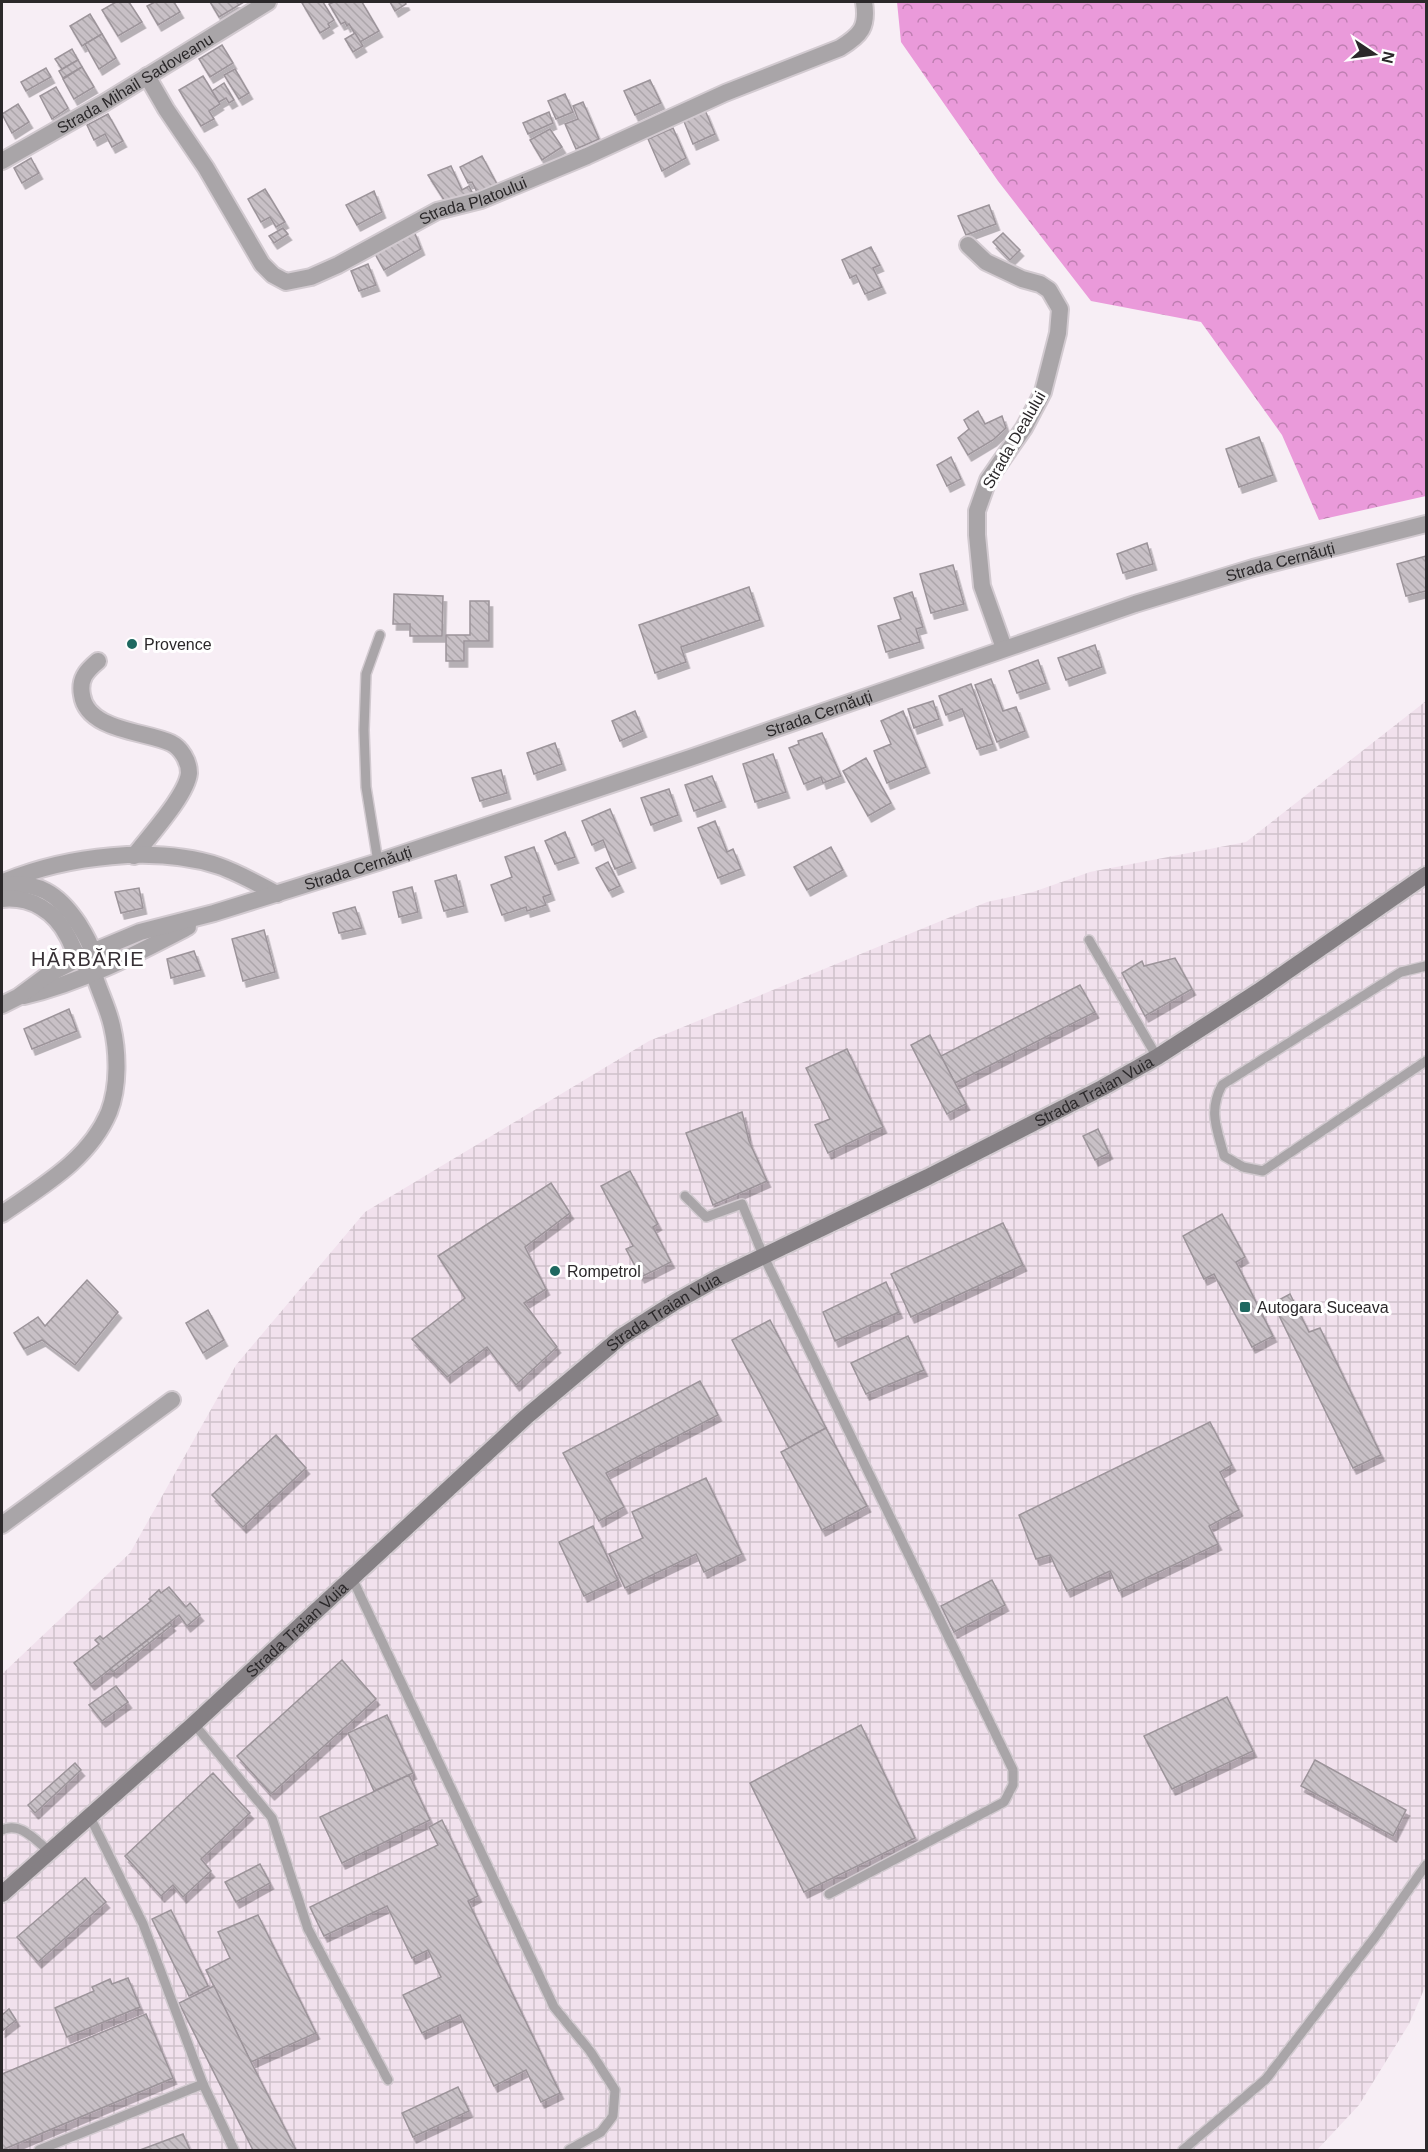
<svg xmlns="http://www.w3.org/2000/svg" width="1428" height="2152" font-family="Arial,sans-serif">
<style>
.industrial{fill:url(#industrial-grid)}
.forest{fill:url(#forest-crowns)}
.building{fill:url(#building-back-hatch);stroke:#9c949a;stroke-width:1.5;filter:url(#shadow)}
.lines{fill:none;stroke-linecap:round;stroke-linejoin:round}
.service-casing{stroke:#d2cad0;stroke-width:12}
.minor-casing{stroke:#d2cad0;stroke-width:20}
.tertiary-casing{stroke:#d2cad0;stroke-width:20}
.secondary-casing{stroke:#d2cad0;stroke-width:20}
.service{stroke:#a9a5a8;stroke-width:9}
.minor{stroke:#a9a5a8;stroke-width:16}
.tertiary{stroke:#a9a5a8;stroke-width:16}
.secondary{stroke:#858084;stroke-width:16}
.poi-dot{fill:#1e6860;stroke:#fff;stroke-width:2}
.labels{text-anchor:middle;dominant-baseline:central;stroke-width:6;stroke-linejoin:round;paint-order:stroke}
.street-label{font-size:16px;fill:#2b282a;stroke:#fff}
.poi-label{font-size:16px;fill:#2b282a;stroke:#fff;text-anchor:start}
.quarter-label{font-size:20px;letter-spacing:1.5px;fill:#373035;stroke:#fff}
</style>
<defs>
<pattern id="industrial-grid" width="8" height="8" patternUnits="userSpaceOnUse" patternTransform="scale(1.5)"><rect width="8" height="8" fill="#f1e1ed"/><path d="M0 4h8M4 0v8" fill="none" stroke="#cfc1cb"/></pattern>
<pattern id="forest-crowns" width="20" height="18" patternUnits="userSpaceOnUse" patternTransform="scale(1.5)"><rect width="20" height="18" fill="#ea9ada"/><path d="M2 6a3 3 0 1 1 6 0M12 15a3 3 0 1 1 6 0" fill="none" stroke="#be7eb1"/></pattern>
<pattern id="building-back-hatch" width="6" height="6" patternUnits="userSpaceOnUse" patternTransform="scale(1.5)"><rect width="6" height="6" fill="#c8c0c6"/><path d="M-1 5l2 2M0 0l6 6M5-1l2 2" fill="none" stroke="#aca5aa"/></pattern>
<filter id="shadow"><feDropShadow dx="3.5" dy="6" stdDeviation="0" flood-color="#0004"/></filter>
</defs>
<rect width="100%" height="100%" fill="#f7eef5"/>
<path class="industrial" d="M1426 701V1985L1409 2024 1359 2105 1317 2150H2V1674L130 1553 236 1365 365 1212 649 1041 987 902 1033 892 1090 872 1246 842Z"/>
<path class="forest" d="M897 2H1426V496L1319 520 1282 435 1201 322 1091 301 998 181 901 42Z"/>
<g class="building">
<path d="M116 2H129L142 22 118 36 102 10Z"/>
<path d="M155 2H174L180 12 158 25 147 6Z"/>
<path d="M210 2H244L219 17Z"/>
<path d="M305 2H323L334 20 328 24 330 27 320 33 302 3Z"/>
<path d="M334 2H362L379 31 360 42 349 24 347 26 345 22 341 24 329 4Z"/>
<path d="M390 2H405L406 4 395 11Z"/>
<path d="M90 14 102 34 82 46 70 26Z"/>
<path d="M355 33 363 46 353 52 345 39Z"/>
<path d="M102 34 116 58 99 69 85 44Z"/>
<path d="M222 45 233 63 210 77 199 59Z"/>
<path d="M72 49 78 60 62 69 55 59Z"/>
<path d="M78 60 82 67 63 78 59 71Z"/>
<path d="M82 67 94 87 74 99 63 79Z"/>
<path d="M46 68 51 77 26 91 21 82Z"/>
<path d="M235 69 249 93 239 99 224 75Z"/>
<path d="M203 76 220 104 209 111 214 119 201 126 179 90Z"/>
<path d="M650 80 661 103 635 115 624 91Z"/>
<path d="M224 83 234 100 229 103 226 98 219 102 212 91Z"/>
<path d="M56 87 68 108 52 119 40 96Z"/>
<path d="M565 94 573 112 556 119 548 101Z"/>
<path d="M583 102 599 139 576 149 565 124 578 119 573 106Z"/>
<path d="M18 104 29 122 12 133 2 114Z"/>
<path d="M705 110 715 134 693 144 683 119Z"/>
<path d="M549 112 553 123 528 134 523 123Z"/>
<path d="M108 114 123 141 112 147 105 134 94 140 87 125Z"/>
<path d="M673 128 686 158 662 171 648 139Z"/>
<path d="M550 129 562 147 542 160 530 140Z"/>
<path d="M482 156 497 184 477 192 472 182 468 183 460 167Z"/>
<path d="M31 158 39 173 22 183 14 168Z"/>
<path d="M451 166 462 190 469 186 473 194 448 206 428 175Z"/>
<path d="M265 189 285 222 276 227 270 217 261 222 248 199Z"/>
<path d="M374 191 382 212 357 225 346 205Z"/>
<path d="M989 205 996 224 966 235 958 216Z"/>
<path d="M283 228 288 234 274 243 269 236Z"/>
<path d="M414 231 421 249 384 270 374 252Z"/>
<path d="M1003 233 1020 250 1010 260 993 242Z"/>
<path d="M871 247 880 265 873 268 882 287 865 294 856 275 850 278 842 260Z"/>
<path d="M368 264 376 285 359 291 351 271Z"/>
<path d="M978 411 985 424 1002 416 1006 428 993 440 968 455 958 438 969 429 964 420Z"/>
<path d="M1259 437 1273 475 1239 487 1226 449Z"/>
<path d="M951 457 961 479 947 486 937 465Z"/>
<path d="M1147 543 1153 564 1123 573 1117 554Z"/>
<path d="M1426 556V591L1406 596 1397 564Z"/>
<path d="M953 565 964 604 931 613 920 574Z"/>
<path d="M749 587 760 620 681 647 686 662 655 673 639 625Z"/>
<path d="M912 592 923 627 916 629 920 642 886 652 878 626 901 619 894 598Z"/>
<path d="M394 594 443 596 442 636H410V624H393Z"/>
<path d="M470 601H489V641H464V661H446V635H470Z"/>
<path d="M1095 645 1102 667 1066 680 1058 658Z"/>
<path d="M1038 660 1046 683 1017 693 1009 671Z"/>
<path d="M991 679 1003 711 1016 707 1025 731 997 742 975 685Z"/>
<path d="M971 684 993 744 977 749 962 709 946 715 939 696Z"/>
<path d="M933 701 939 719 914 728 908 709Z"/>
<path d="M635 711 643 731 620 741 612 721Z"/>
<path d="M903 711 926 767 887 783 874 751 891 744 881 721Z"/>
<path d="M822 733 841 776 823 783 821 777 804 784 789 748 799 744 798 741Z"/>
<path d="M555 743 562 764 534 774 527 753Z"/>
<path d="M773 754 786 792 755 802 743 764Z"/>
<path d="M866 758 891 803 868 816 843 771Z"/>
<path d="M501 770 507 793 480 801 472 778Z"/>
<path d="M712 776 722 801 694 811 685 785Z"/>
<path d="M669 789 678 815 651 825 641 798Z"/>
<path d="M610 809 632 862 615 869 603 840 592 845 582 821Z"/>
<path d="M715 821 727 852 733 849 741 869 718 878 698 828Z"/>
<path d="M565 832 575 857 555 864 545 841Z"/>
<path d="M534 847 551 894 543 897 546 905 527 911 526 907 502 915 491 885 512 877 505 857Z"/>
<path d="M831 847 843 870 807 890 794 867Z"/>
<path d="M608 862 620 886 609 891 596 868Z"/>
<path d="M456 875 464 906 444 911 435 881Z"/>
<path d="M412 887 418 912 399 917 393 892Z"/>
<path d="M139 888 143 908 121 913 115 892Z"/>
<path d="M355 907 362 928 339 933 333 913Z"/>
<path d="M264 930 275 972 243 981 232 939Z"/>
<path d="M194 951 201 970 171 978 167 959Z"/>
<path d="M1175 958 1192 989 1145 1016 1122 973 1142 961 1144 966Z"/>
<path d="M1080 985 1095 1012 955 1083 941 1056Z"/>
<path d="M69 1009 77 1031 32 1049 24 1029Z"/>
<path d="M930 1035 966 1104 947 1114 911 1045Z"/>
<path d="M847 1049 883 1127 828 1153 815 1125 830 1119 806 1068Z"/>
<path d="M742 1112 749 1141 767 1181 713 1205 686 1133Z"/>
<path d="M1098 1129 1109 1153 1095 1160 1083 1136Z"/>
<path d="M630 1171 658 1224 653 1227 671 1262 641 1277 626 1249 633 1246 601 1186Z"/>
<path d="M551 1183 570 1213 525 1247 546 1289 524 1303 557 1347 516 1385 487 1347 447 1377 412 1339 465 1298 438 1256Z"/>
<path d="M1222 1214 1245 1257 1236 1262 1273 1336 1252 1347 1214 1274 1204 1279 1183 1236Z"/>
<path d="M1003 1223 1023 1265 911 1317 891 1274Z"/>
<path d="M87 1280 118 1312 75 1365 42 1340 24 1349 14 1333 38 1317 45 1326Z"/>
<path d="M886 1282 899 1312 835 1341 823 1312Z"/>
<path d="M1290 1294 1309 1332 1320 1328 1381 1455 1353 1468 1273 1303Z"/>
<path d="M208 1310 224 1340 203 1353 186 1323Z"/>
<path d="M770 1320 826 1428 789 1448 732 1340Z"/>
<path d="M908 1336 924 1370 866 1394 851 1363Z"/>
<path d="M700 1381 718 1415 606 1473 624 1507 599 1521 563 1453Z"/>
<path d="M1210 1422 1232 1465 1220 1472 1239 1510 1209 1526 1218 1544 1119 1591 1110 1571 1067 1591 1050 1555 1036 1559 1019 1515Z"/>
<path d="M826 1428 867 1506 822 1530 781 1452Z"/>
<path d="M276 1435 306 1468 243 1527 212 1495Z"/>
<path d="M706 1478 742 1554 704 1572 696 1554 625 1588 609 1554 643 1538 632 1512Z"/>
<path d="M593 1526 618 1580 584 1596 559 1542Z"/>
<path d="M992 1580 1005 1605 954 1632 941 1606Z"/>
<path d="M169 1587 186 1607 190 1603 200 1615 187 1626 179 1615 91 1684 74 1663 99 1644 95 1640 100 1636 103 1639 151 1601 149 1599 159 1590 161 1593Z"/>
<path d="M170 1623 172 1625 113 1672 110 1669Z"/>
<path d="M342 1660 376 1699 271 1794 237 1756Z"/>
<path d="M116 1686 128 1702 102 1721 89 1705Z"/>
<path d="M1227 1697 1253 1751 1172 1789 1144 1736Z"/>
<path d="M387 1715 413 1773 374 1791 348 1733Z"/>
<path d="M861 1725 915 1838 804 1892 750 1783Z"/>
<path d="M1315 1760 1406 1810 1393 1836 1301 1786Z"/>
<path d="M75 1763 81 1770 35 1813 28 1805Z"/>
<path d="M213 1773 250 1813 201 1859 211 1871 183 1897 173 1885 161 1896 125 1856Z"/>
<path d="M409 1775 430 1820 342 1863 320 1817Z"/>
<path d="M442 1820 478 1896 468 1901 560 2093 541 2102 526 2070 494 2086 460 2015 422 2033 403 1995 441 1977 428 1950 412 1958 387 1906 324 1936 310 1907 438 1845 429 1827Z"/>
<path d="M260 1864 270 1883 236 1902 225 1882Z"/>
<path d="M85 1878 106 1902 38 1962 17 1937Z"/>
<path d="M171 1910 208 1986 189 1996 152 1919Z"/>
<path d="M258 1915 316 2033 251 2062 206 1970 230 1958 218 1932Z"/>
<path d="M128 1978 140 2007 67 2037 55 2008 94 1991 92 1987 110 1979 112 1984Z"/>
<path d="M214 1986 251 2062 296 2150H253L179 2003Z"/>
<path d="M9 2009 16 2020 2 2031V2015Z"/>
<path d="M146 2014 173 2078 2 2150V2074Z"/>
<path d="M458 2087 469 2111 413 2137 402 2113Z"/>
<path d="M183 2134 190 2150H140Z"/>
</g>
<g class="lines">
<g class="service-casing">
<g id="service">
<path d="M378 862 366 787 364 730 366 674 380 635"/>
<path d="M1089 940 1157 1057"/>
<path d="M1426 966 1401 972 1222 1085C1208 1112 1217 1128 1224 1156L1243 1167 1263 1171 1426 1061"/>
<path d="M685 1196 706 1217 742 1204 763 1255 1013 1770V1785L1004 1802 829 1894"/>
<path d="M352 1578 554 2007 590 2051 615 2090 613 2116 601 2132 569 2150"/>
<path d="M194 1724 272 1818 308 1929 388 2080"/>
<path d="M90 1817 143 1924 203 2084 234 2150"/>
<path d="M2 1830C20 1821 35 1840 49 1851"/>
<path d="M39 2150 203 2084"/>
<path d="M1183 2150 1266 2079 1375 1937 1426 1865"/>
</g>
</g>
<g class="minor-casing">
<g id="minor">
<path id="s1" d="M147 76 166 109 206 168 262 264 273 275 286 282 311 277 338 265 437 211 481 200 587 156 725 93 840 48C861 35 868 27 864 2"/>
<path id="s2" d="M2 161 104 103 268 2"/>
<path d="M968 245 986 262 1022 279 1040 284 1049 290 1060 309 1058 333 1043 392 1024 428 988 480 977 511V535L982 586 1004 648"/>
<path d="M98 661C86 671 79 679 82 695 87 731 146 731 171 743 181 748 189 761 189 773 187 795 149 836 134 856"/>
<path d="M2 1525 172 1400"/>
</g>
</g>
<g class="tertiary-casing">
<g id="tertiary">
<path d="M6 881C67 856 155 845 219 866 239 873 258 884 277 894"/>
<path d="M2 885C38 881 58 893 78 923 83 931 90 942 92 951 94 959 91 967 94 974 99 991 108 1008 112 1026 118 1052 119 1086 109 1112 89 1160 42 1186 2 1214"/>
<path d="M2 899C31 896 55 911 68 937 74 948 75 957 85 965"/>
<path d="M24 996C81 983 136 954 188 927"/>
<path id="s3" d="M2 1005 18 997 49 974 92 952 140 932 214 913 378 862 690 758 1135 604 1253 568 1426 524"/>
</g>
</g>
<g class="secondary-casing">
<g id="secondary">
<path id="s4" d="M2 1894 194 1724 526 1417 621 1337 677 1301 718 1278 928 1177 1102 1088 1157 1057 1259 991 1426 875"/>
</g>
</g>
<use href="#service" class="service"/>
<use href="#minor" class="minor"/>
<use href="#tertiary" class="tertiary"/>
<use href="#secondary" class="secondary"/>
</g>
<g class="poi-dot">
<circle cx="132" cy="644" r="6"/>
<circle cx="555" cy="1271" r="6"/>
<rect x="1239" y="1301" width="12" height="12" rx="3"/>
</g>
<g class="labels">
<g class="street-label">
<text stroke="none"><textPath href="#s2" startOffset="154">Strada Mihail Sadoveanu</textPath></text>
<text stroke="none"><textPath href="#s1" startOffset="456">Strada Platoului</textPath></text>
<text transform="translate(1014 440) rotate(-60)">Strada Dealului</text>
<text stroke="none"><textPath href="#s3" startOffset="1356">Strada Cernăuți</textPath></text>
<text stroke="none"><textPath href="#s3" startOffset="870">Strada Cernăuți</textPath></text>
<text stroke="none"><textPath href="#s3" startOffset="384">Strada Cernăuți</textPath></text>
<text stroke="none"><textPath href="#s4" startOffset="1366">Strada Traian Vuia</textPath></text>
<text stroke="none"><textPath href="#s4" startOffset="882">Strada Traian Vuia</textPath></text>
<text stroke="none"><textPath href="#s4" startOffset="396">Strada Traian Vuia</textPath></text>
</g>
<g class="poi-label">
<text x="144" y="644">Provence</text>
<text x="567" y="1271">Rompetrol</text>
<text x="1257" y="1307">Autogara Suceava</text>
</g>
<g class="quarter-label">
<text x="88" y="959">HĂRBĂRIE</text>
</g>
</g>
<rect width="1428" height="2152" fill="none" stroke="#2b282a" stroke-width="6"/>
<g transform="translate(1374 54) rotate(103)" stroke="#ffffff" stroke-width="4.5" paint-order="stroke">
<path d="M0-4.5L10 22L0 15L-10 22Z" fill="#2b282a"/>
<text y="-9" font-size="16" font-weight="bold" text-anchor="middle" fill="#2b282a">N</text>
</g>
</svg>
